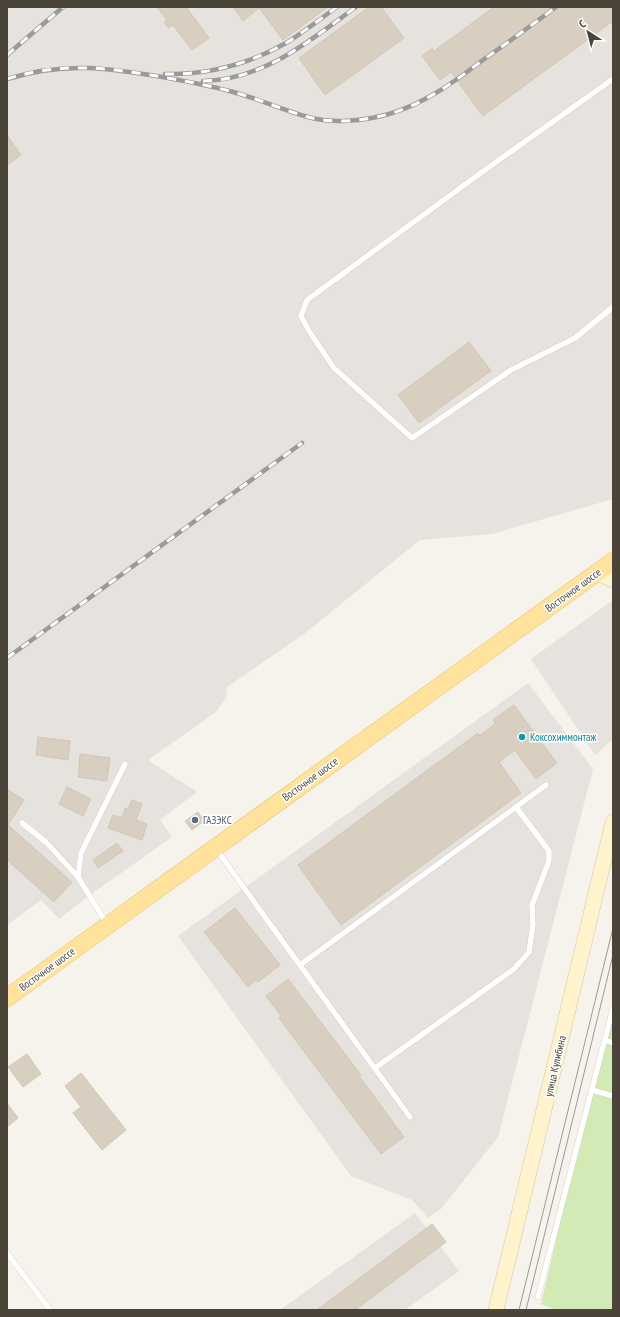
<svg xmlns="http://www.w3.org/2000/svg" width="620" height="1317" font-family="'PT Sans Narrow',sans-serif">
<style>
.industrial{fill:#e6e2dd}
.green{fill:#d2eab5}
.building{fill:#d8cfc1;stroke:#d3c7b4}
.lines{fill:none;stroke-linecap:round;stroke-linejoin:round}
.lane-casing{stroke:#c2bbae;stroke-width:6}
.secondary-casing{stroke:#d6c79b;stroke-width:16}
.primary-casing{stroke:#e6c16a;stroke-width:18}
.lane{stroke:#fff;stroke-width:5.5}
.secondary{stroke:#fff3cd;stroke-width:15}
.primary{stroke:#ffe39c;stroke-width:17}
.tram{stroke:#9a9a9a;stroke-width:1}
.rail-casing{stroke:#9a9a9a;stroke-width:4.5}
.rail{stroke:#fff;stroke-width:3;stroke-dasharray:9;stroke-linecap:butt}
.culture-dot{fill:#0f9aa8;stroke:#fff;stroke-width:1.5}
.service-dot{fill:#5c6f8a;stroke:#fff;stroke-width:1.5}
.labels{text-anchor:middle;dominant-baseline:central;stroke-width:3;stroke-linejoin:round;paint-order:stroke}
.street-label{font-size:11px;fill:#4b4439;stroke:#fff}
.culture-label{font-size:11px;fill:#0d838f;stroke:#fff;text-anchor:start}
.service-label{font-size:11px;fill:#4e5e75;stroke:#fff;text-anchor:start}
</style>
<rect width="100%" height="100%" fill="#f6f3ec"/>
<g class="industrial">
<path d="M7 7H613V499L492 534 420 540 304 634 227 687 226 698 216 712 148 760 197 792 160 820 172 837 90 895 59 919 41 900 7 925Z"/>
<path d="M613 600V739L595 755 531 659Z"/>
<path d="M528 683 593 769 498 1137 441 1209 428 1218 412 1200 351 1176 178 936Z"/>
<path d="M415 1213 459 1271 405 1310H280Z"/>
</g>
<path class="green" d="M613 1001V1310H557L541 1304Z"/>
<g class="building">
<path d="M157 7H186L209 38 192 50 173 25 168 28 164 22 167 20Z"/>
<path d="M233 7H328L283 40 259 8 243 21Z"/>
<path d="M369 7H381L404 38 325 95 299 58Z"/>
<path d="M494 7H613V21L483 116 451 72 440 80 422 56 432 48 434 51Z"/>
<path d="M7 135 21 155 7 165Z"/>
<path d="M469 342 491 371 419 423 398 395Z"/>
<path d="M514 705 557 763 536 779 515 750 499 762 521 793 341 925 298 865 478 733 479 736 495 724 493 720Z"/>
<path d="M38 737 70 741 68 760 36 755Z"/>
<path d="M80 754 110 758 107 781 78 777Z"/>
<path d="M67 787 91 799 83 816 59 804Z"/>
<path d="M7 789 24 800 8 825 72 882 54 902 7 860Z"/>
<path d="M132 800 142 804 136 820 147 824 142 840 108 828 113 815 122 818 125 808 128 809Z"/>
<path d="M198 812 204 821 192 830 185 821Z"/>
<path d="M117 843 123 851 98 868 93 860Z"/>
<path d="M235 908 280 965 258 982 256 980 248 987 204 932Z"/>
<path d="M288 979 361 1075 359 1076 404 1137 381 1154 279 1018 281 1016 266 996Z"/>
<path d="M27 1054 41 1074 23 1087 8 1067Z"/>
<path d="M81 1073 126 1130 102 1150 73 1113 81 1107 65 1086Z"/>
<path d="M7 1103 18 1118 7 1127Z"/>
<path d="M432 1224 446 1242 355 1310H317Z"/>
</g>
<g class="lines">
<g class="lane-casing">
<g id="lane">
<path d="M613 79 478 175 307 300 301 316 309 331 334 368 412 438 511 370 575 338 613 307"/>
<path d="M22 823 46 842 78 877 107 924"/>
<path d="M217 850 252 899 410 1117"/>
<path d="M78 877 81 853 125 764"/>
<path d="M300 965 546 785"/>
<path d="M605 1040 613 1043"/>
<path d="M375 1068 514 969 529 952 533 924 532 905 549 861V851L516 807"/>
<path d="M592 1090 613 1096"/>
<path d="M7 1253 50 1310"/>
<path d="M538 1297 613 1008"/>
</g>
</g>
<g class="secondary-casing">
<g id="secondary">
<path d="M596 572 613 580"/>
<path d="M496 1310 613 822"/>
</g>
</g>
<g class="primary-casing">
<path id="primary" d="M7 998 613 561"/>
</g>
<use href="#lane" class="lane"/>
<use href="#secondary" class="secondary"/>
<use href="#primary" class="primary"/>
<g class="tram">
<path d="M519 1310 613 928"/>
<path d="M526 1310 613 955"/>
</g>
<g class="rail-casing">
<g id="rail">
<path d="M7 55 63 7"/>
<path d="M165 74C208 75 249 64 286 43 304 32 320 19 337 7"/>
<path d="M7 79C65 61 110 68 168 78 190 82 212 86 233 92 259 99 283 110 308 117 333 124 364 121 389 114 424 104 454 82 483 60 507 43 532 25 556 7"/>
<path d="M203 81C264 80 309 41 356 7"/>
<path d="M7 658 302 443"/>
</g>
</g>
<use href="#rail" class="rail"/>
</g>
<circle class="culture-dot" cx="522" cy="737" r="4"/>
<circle class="service-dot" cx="195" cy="820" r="4"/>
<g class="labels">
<g class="street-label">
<text transform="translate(573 590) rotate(-36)">Восточное шоссе</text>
<text transform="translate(310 779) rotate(-36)">Восточное шоссе</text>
<text transform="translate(47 969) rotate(-36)">Восточное шоссе</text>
<text transform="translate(555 1066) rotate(-77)">улица Кулибина</text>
</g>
<g class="culture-label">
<text x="530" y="737">Коксохиммонтаж</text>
</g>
<g class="service-label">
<text x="203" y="820">ГАЗЭКС</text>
</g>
</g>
<rect width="620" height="1317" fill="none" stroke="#4b4439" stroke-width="16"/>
<g transform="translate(588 32) rotate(324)" stroke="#ffffff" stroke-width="3" paint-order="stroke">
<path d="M0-3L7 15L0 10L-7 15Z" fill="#4b4439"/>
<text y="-6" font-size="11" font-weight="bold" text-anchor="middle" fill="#4b4439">С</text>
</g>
</svg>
